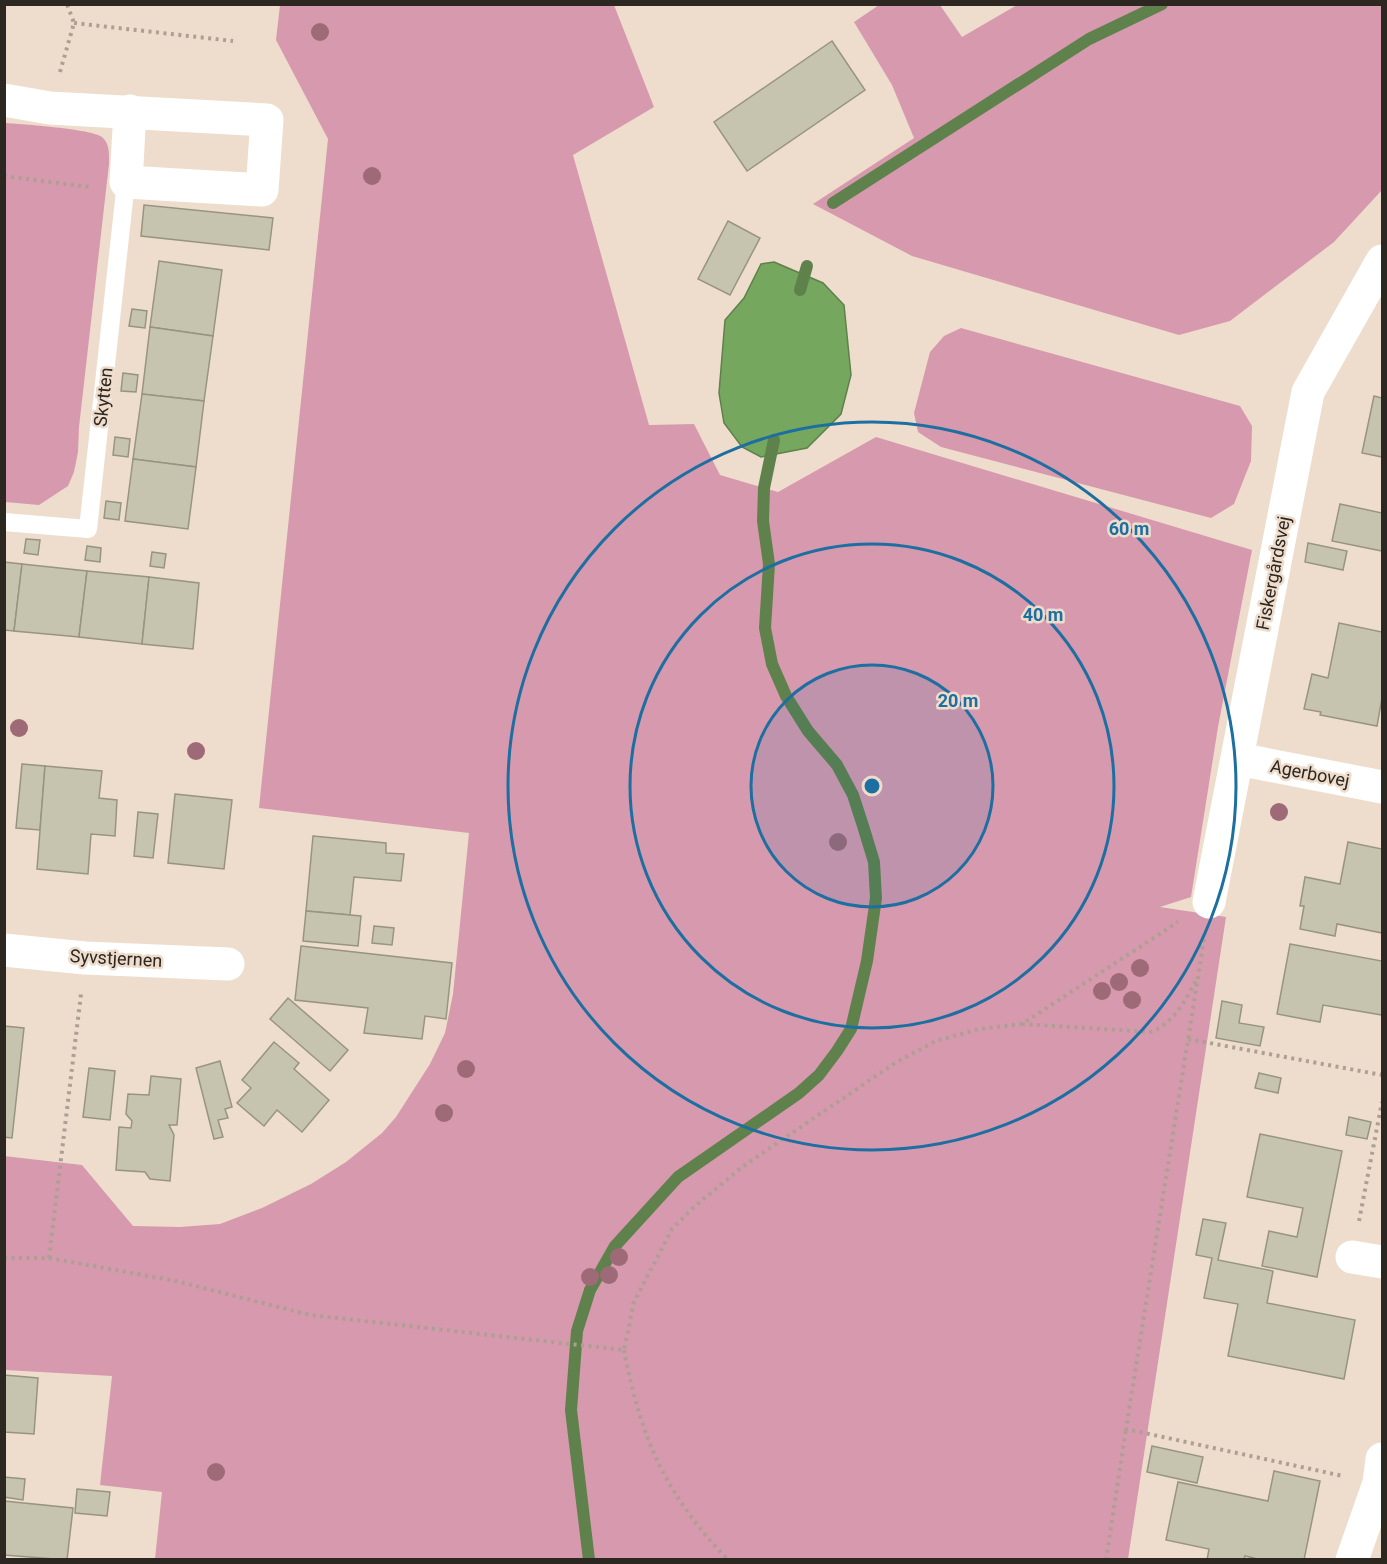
<svg xmlns="http://www.w3.org/2000/svg" width="1387" height="1564" font-family="Roboto,sans-serif">
<style>
.green{fill:#d799ae}
.water{fill:#75a75e;stroke:#5f814c;stroke-width:1.5}
.lines{fill:none;stroke-linecap:round;stroke-linejoin:round}
.stream{stroke:#5f814c;stroke-width:12}
.building{fill:#c6c3ae;stroke:#979581;stroke-width:1.5}
.path{stroke:#ada093;stroke-width:4;stroke-dasharray:3 4.5;stroke-linecap:butt}
.service{stroke:#fff;stroke-width:18}
.minor{stroke:#fff;stroke-width:33}
.tree{fill:#9e6a77}
.ring{fill:none;stroke:#1c6fa0;stroke-width:3}
.labels{text-anchor:middle;dominant-baseline:central;stroke-width:5;stroke-linejoin:round;paint-order:stroke}
.street-label{font-size:18px;fill:#2d2721;stroke:#edc}
.centre{fill:#1c6fa0;stroke:#edc;stroke-width:3}
.ring-label{font-size:18px;text-anchor:middle;font-weight:bold;fill:#1c6fa0;stroke:#edc;stroke-width:5;stroke-linejoin:round;paint-order:stroke}
</style>
<rect width="100%" height="100%" fill="#edc"/>
<g class="green">
<path d="M280 5H614L654 107 573 155 649 425 694 424 720 475 778 492 876 437 1252 550 1218 727 1191 897 1160 907 1226 917 1128 1559H155L162 1492 100 1485 112 1376 5 1370 4 1156 82 1165 133 1226 180 1227 220 1224 262 1208 311 1184 346 1162 382 1133 396 1117 430 1064 445 1033 453 994 469 833 259 808 328 139 276 40Z"/>
<path d="M879 5H940L962 37 1017 5H1382V190L1334 242 1230 321 1179 335 912 256 813 204 914 138 892 85 854 22Z"/>
<path d="M5 123C21 124 92 129 102 137 110 144 109 154 109 164L79 427 78 452 74 472 68 486 39 505 5 502Z"/>
<path d="M961 328 1240 406 1252 426 1251 461 1234 504 1211 518 941 447 918 432 914 413 930 352 944 336Z"/>
</g>
<path class="water" d="M774 262 823 283 844 305 851 375 841 414 807 448 761 457 742 447 724 423 719 393 725 320 744 298 761 264Z"/>
<g class="lines">
<g class="stream">
<path d="M833 203 1089 39 1162 4"/>
<path d="M800 290 807 266"/>
<path d="M589 1560 571 1410 577 1331 590 1290 615 1246 678 1177 799 1093 819 1075 837 1051 851 1029 867 961 876 898 874 862 864 829 853 795 837 765 808 731 786 696 772 664 765 628 769 564 763 521 764 488 774 440"/>
</g>
</g>
<g class="building">
<path d="M832 41 865 90 747 171 714 122Z"/>
<path d="M144 205 273 218 269 250 141 236Z"/>
<path d="M728 221 760 238 730 295 698 279Z"/>
<path d="M159 261 222 270 213 336 150 327Z"/>
<path d="M132 309 147 311 145 328 129 326Z"/>
<path d="M150 327 213 336 204 401 142 394Z"/>
<path d="M123 373 138 375 136 392 121 391Z"/>
<path d="M142 394 204 401 196 467 133 459Z"/>
<path d="M1374 396 1382 398V457L1362 453Z"/>
<path d="M115 437 130 439 128 457 113 455Z"/>
<path d="M133 459 196 467 188 529 125 521Z"/>
<path d="M106 501 121 503 119 520 104 518Z"/>
<path d="M1340 504 1382 513V551L1332 541Z"/>
<path d="M26 539 40 540 38 555 24 553Z"/>
<path d="M1308 543 1347 551 1343 570 1305 562Z"/>
<path d="M87 546 101 548 100 562 85 560Z"/>
<path d="M152 552 166 554 164 568 150 566Z"/>
<path d="M4 562 22 564 14 631 4 630Z"/>
<path d="M22 564 87 571 79 637 14 631Z"/>
<path d="M87 571 149 577 142 644 79 637Z"/>
<path d="M149 577 199 583 193 649 142 644Z"/>
<path d="M1339 623 1382 632V698L1377 726 1320 715 1321 712 1304 709 1312 674 1328 678Z"/>
<path d="M22 764 45 766 40 830 16 828Z"/>
<path d="M45 766 102 771 99 798 117 800 115 836 91 834 88 874 37 869Z"/>
<path d="M175 794 232 800 224 869 168 863Z"/>
<path d="M138 812 158 814 153 858 134 856Z"/>
<path d="M313 836 386 843V853L404 854 401 881 354 877 350 915 306 911Z"/>
<path d="M1348 842 1382 849V933L1337 924 1335 936 1300 929 1304 906H1300L1305 877 1340 884Z"/>
<path d="M306 911 361 916 358 946 303 941Z"/>
<path d="M374 926 394 928 392 945 372 943Z"/>
<path d="M1290 944 1382 961V1015L1323 1005 1320 1022 1277 1014Z"/>
<path d="M301 946 452 963 446 1019 425 1016 422 1039 364 1033 368 1008 295 1000Z"/>
<path d="M288 998 348 1050 330 1071 270 1019Z"/>
<path d="M1222 1001 1242 1005 1239 1023 1264 1027 1260 1046 1216 1038Z"/>
<path d="M4 1026 24 1028 12 1138 4 1137Z"/>
<path d="M274 1042 299 1063 294 1069 329 1100 302 1132 277 1110 264 1126 237 1103 251 1088 242 1080Z"/>
<path d="M220 1061 232 1107 225 1109 228 1118 218 1120 223 1137 214 1139 196 1068Z"/>
<path d="M89 1068 115 1071 110 1120 83 1117Z"/>
<path d="M1259 1073 1281 1078 1278 1093 1255 1088Z"/>
<path d="M151 1076 181 1079 177 1125H169L174 1135 170 1181 150 1179 145 1172 116 1170 119 1127 131 1128 132 1121 126 1114 128 1094 149 1095Z"/>
<path d="M1349 1117 1371 1122 1367 1139 1346 1135Z"/>
<path d="M1260 1134 1342 1151 1317 1277 1262 1266 1269 1231 1297 1237 1303 1208 1247 1197Z"/>
<path d="M1203 1219 1226 1223 1218 1260 1273 1271 1267 1303 1355 1320 1344 1379 1228 1356 1238 1304 1204 1298 1212 1258 1196 1255Z"/>
<path d="M4 1375 38 1378 34 1434 4 1432Z"/>
<path d="M1152 1446 1203 1457 1197 1483 1147 1472Z"/>
<path d="M1274 1471 1320 1481 1304 1560H1262L1245 1556 1244 1560H1207L1209 1549 1166 1540 1178 1482 1268 1501Z"/>
<path d="M4 1477 25 1479 23 1500 4 1497Z"/>
<path d="M77 1489 110 1492 107 1516 75 1513Z"/>
<path d="M4 1501 73 1508 67 1560 4 1555Z"/>
</g>
<g class="lines">
<g class="path">
<path d="M74 23 233 41"/>
<path d="M60 72 74 23 67 4"/>
<path d="M4 175 11 177 90 187"/>
<path d="M1204 939 1126 1429 1343 1476"/>
<path d="M1022 1024 1150 1032C1174 1024 1186 999 1197 979"/>
<path d="M1188 1039 1382 1075"/>
<path d="M1359 1221 1382 1102"/>
<path d="M4 1258H49L176 1281 310 1315 624 1350 634 1302 672 1229 694 1207 742 1167 895 1063 936 1041 979 1029 1022 1024 1178 922"/>
<path d="M49 1258 81 994"/>
<path d="M624 1350C641 1439 665 1494 728 1560"/>
<path d="M1106 1560 1126 1429"/>
</g>
<path class="service" d="M4 522 88 529 126 182"/>
<g class="minor">
<path d="M4 100 50 108 267 120 262 190 126 182 130 111"/>
<path d="M1238 759 1382 787"/>
<path d="M1209 902 1308 392 1382 261"/>
<path d="M4 950 85 958 228 964"/>
<path d="M1352 1257 1382 1262"/>
<path d="M1352 1560 1379 1483 1382 1459"/>
</g>
</g>
<g class="tree">
<circle cx="320" cy="32" r="9"/>
<circle cx="372" cy="176" r="9"/>
<circle cx="19" cy="728" r="9"/>
<circle cx="196" cy="751" r="9"/>
<circle cx="1279" cy="812" r="9"/>
<circle cx="838" cy="842" r="9"/>
<circle cx="1140" cy="968" r="9"/>
<circle cx="1119" cy="982" r="9"/>
<circle cx="1102" cy="991" r="9"/>
<circle cx="1132" cy="1000" r="9"/>
<circle cx="466" cy="1069" r="9"/>
<circle cx="444" cy="1113" r="9"/>
<circle cx="619" cy="1257" r="9"/>
<circle cx="609" cy="1275" r="9"/>
<circle cx="590" cy="1277" r="9"/>
<circle cx="216" cy="1472" r="9"/>
</g>
<circle cx="872" cy="786" r="121" fill="#1c6fa0" fill-opacity=".12"/>
<g class="ring">
<circle cx="872" cy="786" r="121"/>
<circle cx="872" cy="786" r="242"/>
<circle cx="872" cy="786" r="364"/>
</g>
<g class="labels">
<g class="street-label">
<text transform="translate(103 397) rotate(-84)">Skytten</text>
<text transform="translate(1273 573) rotate(-79)">Fiskergårdsvej</text>
<text transform="translate(1310 773) rotate(11)">Agerbovej</text>
<text transform="translate(116 958) rotate(3)">Syvstjernen</text>
</g>
</g>
<circle cx="872" cy="786" r="9" class="centre"/>
<g class="ring-label">
<text x="1129" y="535">60 m</text>
<text x="1043" y="621">40 m</text>
<text x="958" y="707">20 m</text>
</g>
<rect width="1387" height="1564" fill="none" stroke="#2d2721" stroke-width="12"/>
</svg>
